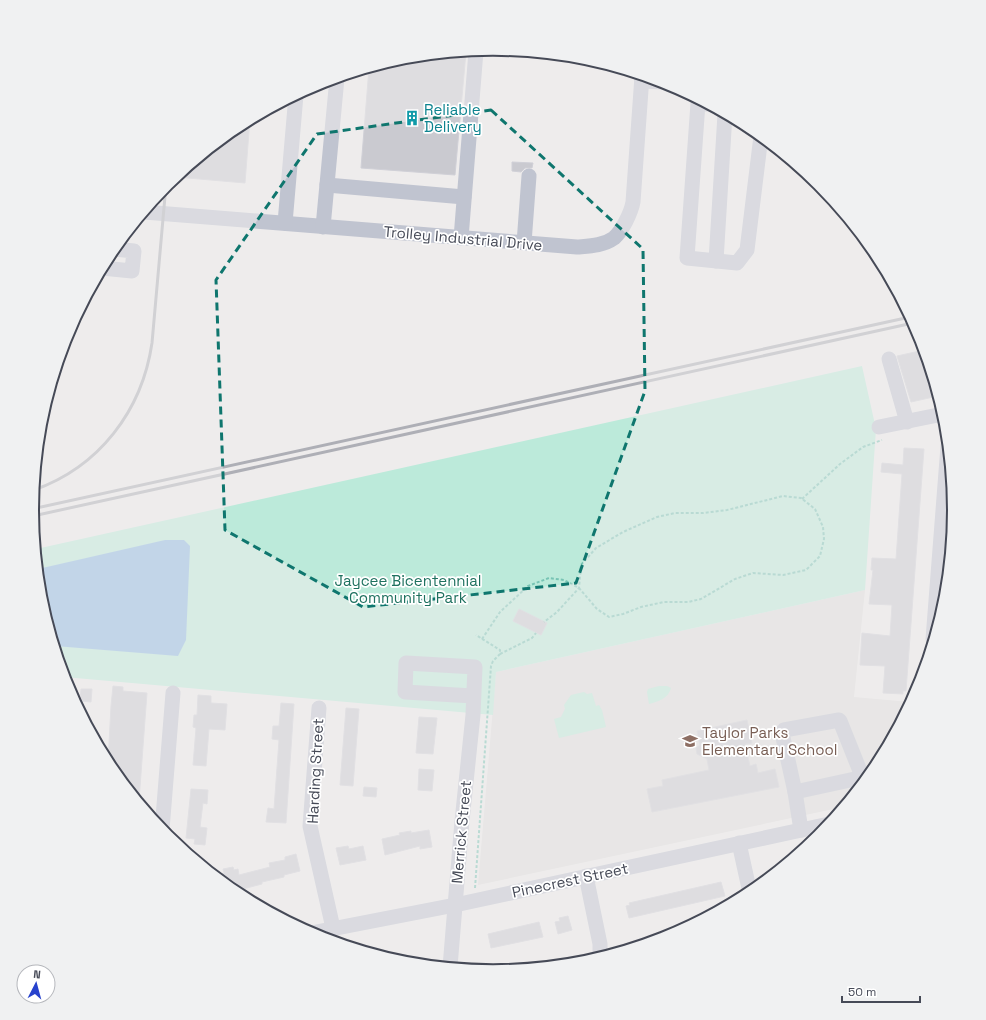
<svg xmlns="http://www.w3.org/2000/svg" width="986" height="1020" font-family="'Space Grotesk',sans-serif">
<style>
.education{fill:#dfdedd}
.green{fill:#bceada}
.water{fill:#8db9e3}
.building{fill:#cacad0;stroke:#d0d0d7}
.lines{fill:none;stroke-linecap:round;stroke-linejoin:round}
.path{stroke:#78c4b4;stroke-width:2;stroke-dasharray:3 2;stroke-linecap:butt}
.minor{stroke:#c0c4d0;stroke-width:15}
.rail{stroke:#aeafb6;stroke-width:3}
.marked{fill:none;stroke:#0f766e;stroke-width:3;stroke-dasharray:8 5;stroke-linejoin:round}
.labels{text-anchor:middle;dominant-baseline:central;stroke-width:3.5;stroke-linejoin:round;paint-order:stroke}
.culture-label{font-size:15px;fill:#0d838f;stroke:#fff;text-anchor:start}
.street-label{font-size:15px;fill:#464a57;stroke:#fff}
.park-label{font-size:15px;fill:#1e715f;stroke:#fff}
.education-label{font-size:15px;fill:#785e54;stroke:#fff;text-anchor:start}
.rim{fill:none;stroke:#464a57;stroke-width:2}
</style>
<rect width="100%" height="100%" fill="#eeecec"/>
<path class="education" d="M865 590 854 697 910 702 876 766 843 807 478 885 496 672Z"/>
<g class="green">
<path d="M862 366 876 429 865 590 496 672 493 715 64 677 41 600 36 549Z"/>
<path d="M659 686H667L671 688C668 699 659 701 649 704L647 692 648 689Z"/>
<path d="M584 692 587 694 592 693 596 706 599 705 602 710 606 727 559 738 554 719 561 717 565 709 564 705 571 695Z"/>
</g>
<path class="water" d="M165 540H184L190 546 186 640 178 656 55 646 41 600 38 569Z"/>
<g class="building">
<path d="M466 52 455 175 361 168 369 68 403 58Z"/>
<path d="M250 119 245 183 176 177 237 127Z"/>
<path d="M512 162 533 163 532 168H525L521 172 512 171Z"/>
<path d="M924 350 938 396 911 402 897 356Z"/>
<path d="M904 448 924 449 906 691H903V694L883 693 885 666 860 665 862 633 890 636 892 605 869 604 873 570H871L872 558 896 559 902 474 881 472 882 463 903 465Z"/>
<path d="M519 609 547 623 541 635 513 621Z"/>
<path d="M113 686 123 687V691L147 693 139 801 127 787V781L121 780 118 776V771H114L108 762 111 706Z"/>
<path d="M81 689H92L91 702 80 701Z"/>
<path d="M198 695 211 696V703L227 704 225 730 209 729 206 766 193 765 196 728 193 727 194 715H197Z"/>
<path d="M281 703 294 704 286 823 266 822 268 808 274 809 279 740 272 739 273 726H279Z"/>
<path d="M346 708 359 709 353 786 340 785Z"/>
<path d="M419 717 437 718 433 754 416 753Z"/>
<path d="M747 720 752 743 745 744 750 766 756 764 758 773 775 769 779 787 652 812 647 789 663 786 662 780 709 770 707 759 697 754 696 748 700 745 697 731Z"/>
<path d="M419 769 434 770 432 791 418 790Z"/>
<path d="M364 787 377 788 376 797 363 796Z"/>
<path d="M191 789 208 790 207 804 203 803 200 827 207 828 205 845 194 844 195 839 186 838Z"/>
<path d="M429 830 432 847 420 849V846L385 855 382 839 400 835 399 833 411 831V833Z"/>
<path d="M348 846 349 849 363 846 366 860 340 865 336 848Z"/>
<path d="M296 854 300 871 284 875V877L262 882V884L243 889 234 891 215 875 224 873 223 869 233 867 234 870 238 869 239 875 270 867 269 863 285 860V857Z"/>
<path d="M721 882 725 896 629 918 626 906 630 905 629 903Z"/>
<path d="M568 916 572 930 558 934 555 922 560 921 559 918Z"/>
<path d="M539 922 543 937 491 948 488 934Z"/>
</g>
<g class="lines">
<g class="path">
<path d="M802 499 840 464 863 447 882 440"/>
<path d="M482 639 500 612 528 586 549 578 564 580 579 588 597 609 609 617 623 614 641 607 664 602H688L701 599 735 579 753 573 783 575 806 570 820 556 824 539 823 527 815 509 801 498 783 496 727 510 703 513H675L657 517 623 532 596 548 581 565 579 588 557 612 544 622"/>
<path d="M500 654 532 638 536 633"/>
<path d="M475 888 491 666 493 661 500 654V650L476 635"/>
</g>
<g class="minor">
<path d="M642 81 664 82"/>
<path d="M706 104 698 103 687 258 737 263 747 250 761 136"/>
<path d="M327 185 464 197"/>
<path d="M144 212 577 247C589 246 603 246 614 238 622 231 631 213 633 202L642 76"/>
<path d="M285 223 296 95"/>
<path d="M323 227 337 78"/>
<path d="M461 238 476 51"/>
<path d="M524 243 529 176"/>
<path d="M716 261 725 114"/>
<path d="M102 268 132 271 134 251 114 249"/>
<path d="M889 359 907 422"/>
<path d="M879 427 943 414"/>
<path d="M933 639 948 446"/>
<path d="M319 708 310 826 333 928"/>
<path d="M795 792 864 777"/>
<path d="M162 830 173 693"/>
<path d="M801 830 795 792 782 733 784 730 839 720 840 721 864 781"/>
<path d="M739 843 750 893"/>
<path d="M586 876 600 944V957"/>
<path d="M311 933 455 905 829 824"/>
<path d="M450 967 462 821 473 715 475 667 406 663 405 692 473 696"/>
</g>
<g class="rail">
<path d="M34 490C99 467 142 411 152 343L166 185"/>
<path d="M32 509 910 317"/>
<path d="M33 516 913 323"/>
</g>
</g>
<path d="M0 0H986V1020H0ZM491 110 643 249 645 391 576 583 363 607 225 530 216 280 317 134Z" fill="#eeecec" fill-opacity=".55" fill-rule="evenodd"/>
<path class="marked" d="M491 110 643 249 645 391 576 583 363 607 225 530 216 280 317 134Z"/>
<defs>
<g id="building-bare" transform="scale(1.2)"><path d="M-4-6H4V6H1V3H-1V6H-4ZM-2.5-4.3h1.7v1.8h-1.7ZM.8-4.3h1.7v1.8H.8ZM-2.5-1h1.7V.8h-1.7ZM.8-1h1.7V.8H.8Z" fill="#0f9aa8" stroke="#fff" stroke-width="2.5" paint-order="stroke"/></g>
<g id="school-bare" transform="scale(1.2)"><path d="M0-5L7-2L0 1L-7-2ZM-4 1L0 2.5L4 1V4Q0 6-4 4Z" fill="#8d6e63" stroke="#fff" stroke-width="2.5" paint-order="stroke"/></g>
</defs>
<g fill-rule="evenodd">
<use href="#building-bare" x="412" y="118"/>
<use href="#school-bare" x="690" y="741"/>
</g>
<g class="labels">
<g class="culture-label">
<text x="424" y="109">Reliable<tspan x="424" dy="17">Delivery</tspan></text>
</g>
<g class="street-label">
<text transform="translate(463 238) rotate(5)">Trolley Industrial Drive</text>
<text transform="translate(315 771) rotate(-87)">Harding Street</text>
<text transform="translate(461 832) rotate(-85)">Merrick Street</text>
<text transform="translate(570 880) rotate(-12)">Pinecrest Street</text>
</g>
<g class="park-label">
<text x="408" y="580">Jaycee Bicentennial<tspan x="408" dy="17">Community Park</tspan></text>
</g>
<g class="education-label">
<text x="702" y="732">Taylor Parks<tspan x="702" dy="17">Elementary School</tspan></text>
</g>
</g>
<path d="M0 0H986V1020H0ZM39 510a454 454 0 1 1 908 0a454 454 0 1 1-908 0Z" fill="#f0f1f2" fill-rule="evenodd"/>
<path class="rim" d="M39 510a454 454 0 1 1 908 0a454 454 0 1 1-908 0Z"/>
<g transform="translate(36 984) rotate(6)"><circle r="19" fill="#ffffff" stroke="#b5b7bc"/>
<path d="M0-3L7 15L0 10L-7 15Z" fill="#2742cd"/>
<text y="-6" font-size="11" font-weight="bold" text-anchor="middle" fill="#464a57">N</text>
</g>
<path d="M842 996v6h78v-6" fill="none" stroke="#464a57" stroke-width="2"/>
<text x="848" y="996" font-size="12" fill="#464a57" stroke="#ffffff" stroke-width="3" paint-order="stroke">50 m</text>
</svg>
